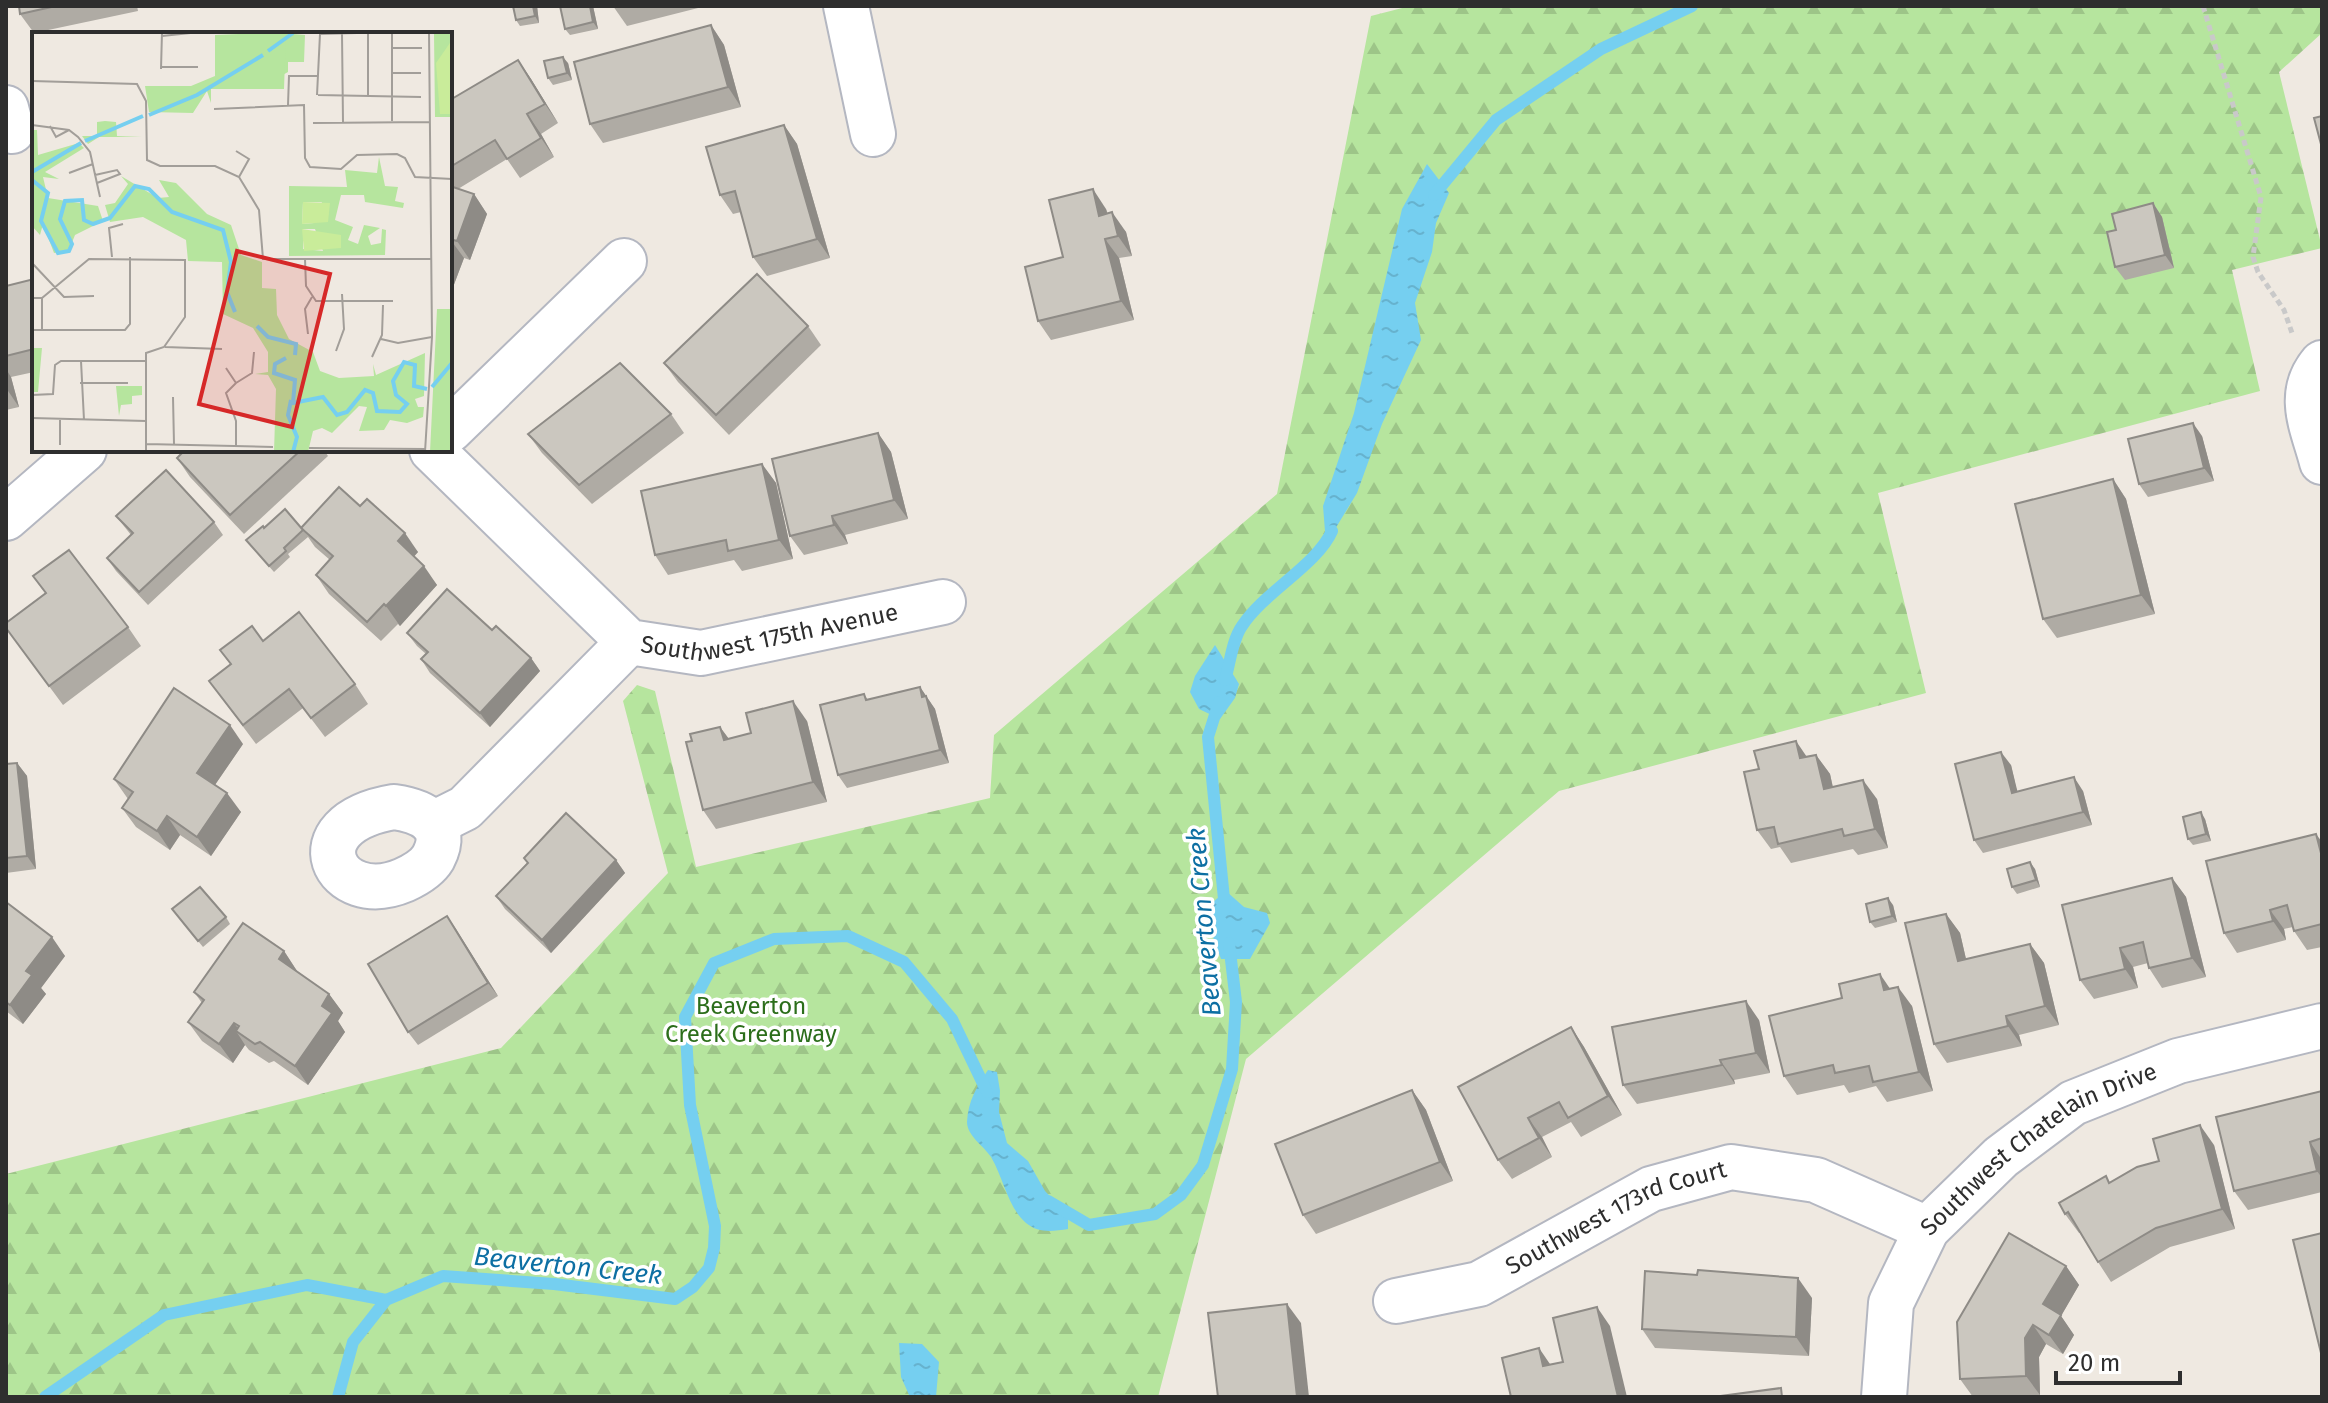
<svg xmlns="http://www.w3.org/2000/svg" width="2328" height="1403" font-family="'Fira Sans',sans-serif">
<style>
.forest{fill:url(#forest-firs)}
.water{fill:url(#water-ripples)}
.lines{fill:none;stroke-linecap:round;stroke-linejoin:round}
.stream{stroke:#75cff0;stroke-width:12}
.minor-casing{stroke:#b4b7c1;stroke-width:48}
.path{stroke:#c9c9c9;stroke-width:5;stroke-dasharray:6 4;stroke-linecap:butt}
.minor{stroke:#fff;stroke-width:44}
.wall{fill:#afaba4}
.shaded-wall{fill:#8e8b86}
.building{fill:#cbc7bf;stroke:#8e8b86;stroke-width:2}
.labels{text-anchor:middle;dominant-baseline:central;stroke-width:7;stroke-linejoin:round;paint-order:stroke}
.street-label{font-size:24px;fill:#2e2e2e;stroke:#fff}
.park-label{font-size:24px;fill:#2c6e1b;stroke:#fff}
.water-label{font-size:26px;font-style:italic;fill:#0d6fa3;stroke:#fff}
.inset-river{fill:none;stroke:#75cff0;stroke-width:4}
.inset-road{fill:none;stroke:#a29e99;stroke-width:2}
.view{fill:#d62828;fill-opacity:0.15;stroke:#d62828;stroke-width:4}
.inset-edge{fill:none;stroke:#2e2e2e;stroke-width:4}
</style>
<defs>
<pattern id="forest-firs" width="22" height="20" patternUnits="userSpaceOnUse" patternTransform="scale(2)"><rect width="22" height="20" fill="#b6e59e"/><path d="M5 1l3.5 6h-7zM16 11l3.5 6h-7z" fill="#9dc588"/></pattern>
<pattern id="water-ripples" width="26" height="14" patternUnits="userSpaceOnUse" patternTransform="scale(2)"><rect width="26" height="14" fill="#75cff0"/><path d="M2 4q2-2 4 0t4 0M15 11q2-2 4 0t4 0" fill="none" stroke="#66b2ce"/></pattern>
</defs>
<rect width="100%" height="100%" fill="#efe9e1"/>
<path class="forest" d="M1410 6H2322V33L2279 72 2322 248 2232 270 2260 391 1878 493 1926 693 1559 791 1246 1059 1158 1397H6V1174L501 1048 668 873 623 701 637 685 655 691 696 867 990 798 994 735 1277 494 1371 16Z"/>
<g class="water">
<path d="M1427 164 1449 193 1436 223 1432 252 1415 303 1421 340 1382 424 1357 493 1326 544 1323 506 1354 413 1402 209Z"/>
<path d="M1215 645 1239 684 1235 698 1220 719 1199 709 1190 692 1195 676Z"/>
<path d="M1226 891 1244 907 1267 913 1270 923 1250 959H1221L1210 929 1206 908Z"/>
<path d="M988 1070 997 1072 1000 1091 999 1112 1007 1143 1028 1161 1045 1191 1068 1215V1229C1054 1231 1039 1234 1026 1223 1007 1206 1004 1179 991 1157 984 1146 967 1136 967 1122 968 1101 977 1086 988 1070Z"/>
<path d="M899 1343 922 1344 939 1362 936 1397H910L901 1377Z"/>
</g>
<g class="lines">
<g class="stream">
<path d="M1434 195 1496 120 1601 49 1692 6"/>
<path d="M1225 680C1230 664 1232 640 1242 626 1264 592 1317 565 1332 531"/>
<path d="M1219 702 1208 737 1225 909"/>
<path d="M1048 1201 1089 1225 1155 1214 1181 1195 1203 1165 1232 1069 1236 1002 1229 943"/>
<path d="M45 1397 164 1315 307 1285 386 1300"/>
<path d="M338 1397 353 1342 386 1300 443 1276 554 1284 675 1299 693 1287 709 1268 714 1248 715 1226 690 1105 685 1017 714 963 774 939 848 936 904 962 952 1019 987 1092"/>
</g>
<g class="minor-casing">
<g id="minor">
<path d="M846 6 873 134"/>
<path d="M6 108 12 131"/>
<path d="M2322 363C2295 395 2313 427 2322 462"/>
<path d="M450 430 624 261"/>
<path id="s1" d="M432 450 629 642 701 653 943 602"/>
<path d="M6 518 84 450"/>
<path d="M394 807C422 811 451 824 433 858 427 868 415 875 404 880 334 910 292 824 394 807Z"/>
<path d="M433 824 465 808 629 642"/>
<path id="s2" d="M1396 1301 1479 1284 1651 1189 1731 1167 1816 1180 1927 1229"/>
<path id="s3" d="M1884 1397 1891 1303 1927 1229 2001 1157 2073 1103 2178 1061 2322 1026"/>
</g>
</g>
<path class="path" d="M2203 6 2261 197 2253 257 2258 272 2284 310 2292 333"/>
<use href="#minor" class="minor"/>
</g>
<g class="wall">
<path d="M19 6H137L138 11 34 33 20 14Z"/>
<path d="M537 6 539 23 520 26 516 20Z"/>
<path d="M593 6 598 29 570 35 565 29Z"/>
<path d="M613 6H706L627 26Z"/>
<path d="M711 25 724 45 741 107 603 143 590 124Z"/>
<path d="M518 60 531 79 558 123 541 134 554 157 520 178 507 159 458 189 474 194 487 214 470 260 464 258 450 295V100Z"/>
<path d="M568 63 572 80 553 85 548 78Z"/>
<path d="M784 125 797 144 830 258 767 276 753 257 741 212 733 214 720 195Z"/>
<path d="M2153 203 2162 217 2174 268 2125 280 2115 267 2116 230Z"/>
<path d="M1106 209 1108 214 1126 232 1132 256 1119 258 1134 320 1051 340 1038 321 1063 257Z"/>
<path d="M34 279V372L11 377 19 407 6 410V286Z"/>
<path d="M808 326 821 345 729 435 678 382 664 363Z"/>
<path d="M671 414 684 433 592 504 542 453 528 434Z"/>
<path d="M878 433 891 452 908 519 845 535 848 544 804 555 790 536Z"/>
<path d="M2202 436 2214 481 2148 497 2139 484Z"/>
<path d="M185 450H324L328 456 244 534 190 477 177 458Z"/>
<path d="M762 464 776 483 793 559 742 571 734 560 668 575 655 555Z"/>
<path d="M2113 479 2126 499 2155 614 2057 638 2043 619Z"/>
<path d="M360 506 418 552 414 556 437 585 400 626 398 624 381 641 329 594 316 575 330 560 315 547 308 537 288 554 290 557 274 572 246 540 264 528 303 529Z"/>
<path d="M116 516 214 522 223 535 148 605 116 571 107 558 131 535Z"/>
<path d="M33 576 128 627 141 646 63 705 6 628 45 593Z"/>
<path d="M492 630 531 658 540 671 490 727 430 673 421 659 426 654 417 646 407 633Z"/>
<path d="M263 641 355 684 368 704 325 737 303 708 256 744 209 681 230 664 220 650Z"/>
<path d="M920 687 935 709 949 763 847 788 838 775 864 694 868 700Z"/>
<path d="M807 721 827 802 716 829 703 810 692 741 720 727 729 739Z"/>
<path d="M243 744 215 785 241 812 211 856 180 835 170 850 136 827 122 808 128 799 114 779Z"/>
<path d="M1816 755 1830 774 1833 787 1877 799 1888 848 1858 855 1853 849 1791 863 1780 847 1771 849 1757 830 1807 757Z"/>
<path d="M17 763 27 776 36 869 6 873V764Z"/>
<path d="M2011 765 2017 792 2083 791 2092 825 1983 853 1974 840Z"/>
<path d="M2205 819 2211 841 2193 845 2188 839Z"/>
<path d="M2322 842V947L2307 950 2294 931 2293 927 2284 929 2286 940 2237 953 2224 933Z"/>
<path d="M616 860 625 873 551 953 505 909 496 896 527 863Z"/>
<path d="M2035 869 2040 887 2017 894 2012 887Z"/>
<path d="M2172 878 2186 897 2206 977 2162 988 2149 968 2148 963 2133 967 2138 988 2094 999 2080 980Z"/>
<path d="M6 902 65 956 41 988 46 994 23 1024 6 1011Z"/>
<path d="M1893 905 1897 922 1875 928 1870 922Z"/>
<path d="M172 909 226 917 230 924 203 947Z"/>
<path d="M1946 914 1960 933 1966 959 2030 944 2044 963 2059 1025 2019 1035 2022 1046 1947 1063 1934 1044Z"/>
<path d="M447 916 498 996 418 1045 408 1032Z"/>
<path d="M284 951 297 971 329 994 343 1013 338 1021 345 1032 308 1085 274 1061 269 1063 249 1050 245 1045 233 1063 202 1041 188 1022 202 1003 194 992Z"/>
<path d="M1890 989 1912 1006 1933 1091 1887 1102 1876 1086 1849 1093 1844 1085 1797 1095 1784 1076Z"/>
<path d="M1759 1020 1770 1073 1734 1080 1735 1084 1637 1104 1623 1085Z"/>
<path d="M1571 1027 1584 1047 1622 1115 1581 1137 1571 1122 1542 1137 1552 1157 1512 1179 1498 1160Z"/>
<path d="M1412 1090 1426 1110 1453 1181 1316 1234 1303 1215Z"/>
<path d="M2322 1091V1192L2248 1210 2234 1191Z"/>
<path d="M2214 1145 2235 1229 2170 1247 2111 1282 2098 1262 2080 1233H2079L2065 1214 2106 1176 2110 1183Z"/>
<path d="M2066 1266 2079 1285 2061 1316 2074 1335 2063 1354 2046 1344 2039 1357 2040 1395 1973 1397 1960 1379Z"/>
<path d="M1812 1298 1809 1356 1655 1348 1642 1329Z"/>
</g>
<g class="shaded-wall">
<path d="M533 6H537L539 23 535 16Z"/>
<path d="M590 6H593L598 29 593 22Z"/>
<path d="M711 25 724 45 741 107 728 87Z"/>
<path d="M563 57 568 63 572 80 567 73Z"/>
<path d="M518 60 531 79 558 123 545 104Z"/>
<path d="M527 114 541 134 554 157 541 138Z"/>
<path d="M784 125 797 144 830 258 817 239Z"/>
<path d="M1093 189 1106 209 1113 235 1099 216Z"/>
<path d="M474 194 487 214 470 260 457 241Z"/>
<path d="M2153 203 2162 217 2174 268 2165 255Z"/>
<path d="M1112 212 1126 232 1132 256 1118 236Z"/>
<path d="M450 239 464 258 450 295Z"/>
<path d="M1105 239 1119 258 1134 320 1121 301Z"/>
<path d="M6 369 11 377 19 407 6 388Z"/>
<path d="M2193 423 2202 436 2214 481 2204 468Z"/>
<path d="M878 433 891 452 908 519 894 500Z"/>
<path d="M762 464 776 483 793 559 779 540Z"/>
<path d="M2113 479 2126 499 2155 614 2141 595Z"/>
<path d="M832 516 845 535 848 544 834 525Z"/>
<path d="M405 533 418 552 411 560 398 541Z"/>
<path d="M424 566 437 585 400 626 386 606Z"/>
<path d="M531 658 540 671 490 727 480 713Z"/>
<path d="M920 687 935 709 949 763 940 750Z"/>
<path d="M793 701 807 721 827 802 813 782Z"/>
<path d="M230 725 243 744 210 792 197 773Z"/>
<path d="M720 727 734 746 724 740Z"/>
<path d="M1796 741 1809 760 1800 758Z"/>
<path d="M2001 752 2011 765 2021 806 2012 793Z"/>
<path d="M1816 755 1830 774 1837 808 1824 789Z"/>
<path d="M17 763 27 776 36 869 27 856Z"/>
<path d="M2074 777 2083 791 2092 825 2083 812Z"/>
<path d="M1863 780 1877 799 1888 848 1875 829Z"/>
<path d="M227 793 241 812 211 856 197 837Z"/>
<path d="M2201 812 2205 819 2211 841 2206 834Z"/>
<path d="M167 816 180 835 170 850 157 831Z"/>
<path d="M2316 834 2322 842V857Z"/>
<path d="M616 860 625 873 551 953 542 940Z"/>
<path d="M2030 862 2035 869 2040 887 2036 880Z"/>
<path d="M2172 878 2186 897 2206 977 2192 958Z"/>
<path d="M1888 898 1893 905 1897 922 1892 916Z"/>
<path d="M2270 910 2284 929 2286 940 2273 921Z"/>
<path d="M1946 914 1960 933 1971 981 1958 961Z"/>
<path d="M447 916 456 929 498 996 488 983Z"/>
<path d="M52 937 65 956 41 988 46 994 23 1024 10 1005 26 971Z"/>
<path d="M2030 944 2044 963 2059 1025 2045 1006Z"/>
<path d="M2120 948 2133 967 2138 988 2125 969Z"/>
<path d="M284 951 297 971 292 978 279 959Z"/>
<path d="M1880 974 1893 993 1884 990Z"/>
<path d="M1898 987 1912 1006 1933 1091 1919 1072Z"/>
<path d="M329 994 343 1013 338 1021 345 1032 308 1085 295 1066 322 1006Z"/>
<path d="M1746 1001 1759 1020 1770 1073 1756 1053Z"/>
<path d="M2006 1016 2019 1035 2022 1046 2008 1026Z"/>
<path d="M234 1023 243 1035 236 1031 245 1045 233 1063 219 1044Z"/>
<path d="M1571 1027 1584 1047 1622 1115 1608 1096Z"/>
<path d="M1720 1060 1734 1080 1735 1084 1722 1065Z"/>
<path d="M1412 1090 1426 1110 1453 1181 1440 1162Z"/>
<path d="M1528 1118 1542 1137 1552 1157 1539 1138Z"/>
<path d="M2200 1125 2214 1145 2235 1229 2222 1209Z"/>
<path d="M2310 1142 2322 1160V1178L2317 1171Z"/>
<path d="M2066 1266 2079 1285 2061 1316 2074 1335 2063 1354 2049 1335 2043 1304Z"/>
<path d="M1798 1278 1812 1298 1809 1356 1796 1337Z"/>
<path d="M1287 1304 1301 1323 1309 1397H1297Z"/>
<path d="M1597 1307 1610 1326 1627 1397H1618Z"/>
<path d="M2033 1325 2046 1344 2039 1357 2040 1395 2026 1376 2025 1338Z"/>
<path d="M1539 1348 1552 1367 1543 1366Z"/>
</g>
<g class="building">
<path d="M19 6H56L20 14Z"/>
<path d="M513 6H533L535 16 516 20Z"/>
<path d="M560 6H590L593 22 565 29Z"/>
<path d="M711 25 728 87 590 124 574 62Z"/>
<path d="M563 57 567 73 548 78 544 61Z"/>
<path d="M518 60 545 104 527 114 541 138 507 159 495 140 450 167V100Z"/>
<path d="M2322 116V148L2314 118Z"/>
<path d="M784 125 817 239 753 257 735 191 720 195 706 147Z"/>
<path d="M450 186 474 194 457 241 450 239Z"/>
<path d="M1093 189 1099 216 1112 212 1118 236 1105 239 1121 301 1038 321 1025 267 1063 257 1049 200Z"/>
<path d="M2153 203 2165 255 2115 267 2107 232 2116 230 2112 214Z"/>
<path d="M757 274 808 326 716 415 664 363Z"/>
<path d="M34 279V349L6 356V286Z"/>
<path d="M620 363 671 414 579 485 528 434Z"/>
<path d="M2193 423 2204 468 2139 484 2128 439Z"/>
<path d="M878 433 894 500 832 516 834 525 790 536 772 459Z"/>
<path d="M185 450H301L230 515 177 458Z"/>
<path d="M762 464 779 540 728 551 726 540 655 555 641 491Z"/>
<path d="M166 470 214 522 139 592 107 558 133 533 116 516Z"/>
<path d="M2113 479 2141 595 2043 619 2015 504Z"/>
<path d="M339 487 360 506 367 499 405 533 398 541 424 566 386 606 384 604 367 622 316 575 333 556 301 528Z"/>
<path d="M285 509 303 530 284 548 286 551 269 566 246 540 263 526 264 528Z"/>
<path d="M69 550 128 627 49 686 6 628V623L46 593 33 576Z"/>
<path d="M447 589 492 630 496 626 531 658 480 713 421 659 428 652 407 633Z"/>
<path d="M299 612 355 684 311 718 289 689 243 725 209 681 231 664 220 650 252 626 263 641Z"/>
<path d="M920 687 922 697 926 696 940 750 838 775 820 705 864 694 866 700Z"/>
<path d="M174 688 230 725 197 773 227 793 197 837 167 816 157 831 122 808 133 792 114 779Z"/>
<path d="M793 701 813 782 703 810 686 742 692 741 690 734 720 727 724 740 751 733 746 713Z"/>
<path d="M1796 741 1800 758 1816 755 1824 789 1863 780 1875 829 1844 836 1842 829 1778 844 1774 827 1757 830 1744 772 1759 769 1754 751Z"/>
<path d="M2001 752 2012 793 2074 777 2083 812 1974 840 1955 764Z"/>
<path d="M17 763 27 856 6 858V764Z"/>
<path d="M2201 812 2206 834 2188 839 2183 817Z"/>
<path d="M566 813 616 860 542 940 496 896 528 863 524 858Z"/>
<path d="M2316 834 2322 857V924L2294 931 2287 905 2270 910 2273 921 2224 933 2206 861Z"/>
<path d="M2030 862 2036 880 2012 887 2007 869Z"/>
<path d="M2172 878 2192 958 2149 968 2143 942 2120 948 2125 969 2080 980 2062 905Z"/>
<path d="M200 887 226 917 198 941 172 909Z"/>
<path d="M1888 898 1892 916 1870 922 1866 904Z"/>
<path d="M6 902 52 937 26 971 32 975 10 1005 6 1002Z"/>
<path d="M1946 914 1958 961 2030 944 2045 1006 2006 1016 2008 1026 1934 1044 1905 923Z"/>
<path d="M447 916 488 983 408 1032 368 964Z"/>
<path d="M243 923 284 951 279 959 329 994 322 1006 332 1013 295 1066 260 1042 255 1044 236 1031 239 1026 234 1023 219 1044 188 1022 204 1000 194 992Z"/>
<path d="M1880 974 1884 990 1898 987 1919 1072 1873 1082 1869 1066 1835 1073 1833 1065 1784 1076 1769 1016 1842 998 1839 984Z"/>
<path d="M1746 1001 1756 1053 1720 1060 1722 1065 1623 1085 1612 1027Z"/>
<path d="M1571 1027 1608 1096 1568 1118 1559 1102 1528 1118 1539 1138 1498 1160 1458 1087Z"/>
<path d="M1412 1090 1440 1162 1303 1215 1275 1144Z"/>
<path d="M2322 1091V1138L2310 1142 2317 1171 2234 1191 2216 1117Z"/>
<path d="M2200 1125 2222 1209 2156 1228 2098 1262 2068 1212 2065 1214 2059 1203 2106 1176 2109 1183 2137 1167 2159 1161 2153 1139Z"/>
<path d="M2009 1233 2066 1266 2043 1304 2061 1315 2049 1335 2033 1325 2025 1338 2026 1376 1960 1379 1957 1322Z"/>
<path d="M2322 1233V1353H2321L2293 1240Z"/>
<path d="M1698 1270 1798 1278 1796 1337 1642 1329 1645 1271 1697 1275Z"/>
<path d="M1287 1304 1297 1397H1218L1208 1313Z"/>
<path d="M1597 1307 1618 1397H1511L1502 1358 1539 1348 1543 1366 1563 1362 1553 1318Z"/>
<path d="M1781 1388 1782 1397H1713Z"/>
</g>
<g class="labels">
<g class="street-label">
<text stroke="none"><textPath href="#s1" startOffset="418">Southwest 175th Avenue</textPath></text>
<text stroke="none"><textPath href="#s3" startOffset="316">Southwest Chatelain Drive</textPath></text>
<text stroke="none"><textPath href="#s2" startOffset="238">Southwest 173rd Court</textPath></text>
</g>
<g class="park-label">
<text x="751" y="1006">Beaverton<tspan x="751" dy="28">Creek Greenway</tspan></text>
</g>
<g class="water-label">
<text transform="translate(1204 922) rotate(-95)">Beaverton Creek</text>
<text transform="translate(568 1266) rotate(6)">Beaverton Creek</text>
</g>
</g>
<g transform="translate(32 32)">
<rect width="420" height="420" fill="#efe9e1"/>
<path d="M347 125 353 154 366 155 363 169 372 171 371 176 333 170 332 163H309L303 188 321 195 316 208 326 212 332 193 348 196 336 204 339 213 349 211 350 197 354 198 353 223 257 224V154L315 155 313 138 345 141ZM271 170H290L282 191 270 192ZM271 197H283L291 219 271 217Z" fill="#b6e59e" fill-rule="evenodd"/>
<path d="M250 1 273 3 272 30H256V40L226 57H179V71L175 59 161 81 117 80 113 54H159L183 44V5ZM73 89 84 90 85 104 110 105H67L56 112 50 104H65V90ZM0 98H5L6 123 47 111 52 116 13 140 27 147 11 145 16 166 66 174 71 189 43 203 37 218 22 221 11 192 8 203 0 194ZM89 144 126 166 137 165 127 148 144 151 175 182 199 193 209 223 230 230V256L244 257 245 283 257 307 281 320 288 339 307 346 342 344 341 332 344 343 393 321 392 364 383 367 386 375H392L391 385 375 391 358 388 352 398 327 399 335 375 327 374 300 401 290 396 281 399 276 420H242L244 357 236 343 223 342 236 340V320L221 296 191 282 190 230 156 229 154 208 111 185 78 190 73 173 83 171 96 152ZM0 316H10L6 360H0ZM84 354H110V363L100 364V372L89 373 87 384Z" fill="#b6e59e"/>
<path d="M254 0 252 57H195V40L183 44V3ZM402 2H420V85H403ZM420 270V420H398L405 277H419Z" fill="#b6e59e"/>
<path d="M420 8V82H408L404 31ZM298 171 296 190 270 192 271 170ZM270 197 309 203V216L272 219Z" fill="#c9ec9a"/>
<path class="inset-river" d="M236 19 261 1M117 83 165 63 231 23M53 109 111 84M0 140 49 111M0 148 16 161 9 189 26 221 37 219 40 212 28 187 33 169 50 168 52 188 61 192 78 186 103 154 117 157 140 180 191 198 199 230 195 260 203 280M225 294 236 305 264 312 263 323M254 326 243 332 242 341 263 348 261 371 291 365 305 383 315 380 333 358 341 361 345 379 368 380 375 372 364 363 361 349 372 330 383 333 382 354 395 357M400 355 420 331M259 368 256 383 265 405 261 420"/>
<path class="inset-road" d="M310 2 311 90M130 4 168 0M360 16H390M130 35H166M129 37 130 0M360 41H389M0 49 105 52 114 69 115 128 128 134H183L207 145 227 178 231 227H399M285 63 288 2 362 0M286 63 389 65M336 65V1M256 73 257 44H286M182 77 272 73 273 126 278 135 309 137 325 123 365 122 373 126 383 145 420 147M360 89V1M281 91 398 90M0 93 37 98 46 105 58 120 68 165M18 94 24 105 37 98M204 119 217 127 207 145M37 141 61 132M63 143 85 138 88 142 65 151M80 225 77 196 91 192M273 227 274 254 284 269H361M0 231 32 265 62 264M0 266H10L57 227 153 228V285L132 315 114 321V420M0 298H93L98 292V225M10 298V266M276 302 273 277 280 265M349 307 366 311 400 305M133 315 190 317M304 319 312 297 310 262M340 325 350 303 351 273M49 329 52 388M194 336 204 351 220 341 222 320M48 351H96M204 351 194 361 204 389V414M0 363 21 362 23 333 29 329H114M141 365 142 412M0 386 114 389M28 387V413M114 412 241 415M277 416 393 417M393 420 400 305 397 0"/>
<path class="view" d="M205 219 298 242 260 395 167 372Z"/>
<rect width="420" height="420" class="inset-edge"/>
</g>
<rect width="2328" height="1403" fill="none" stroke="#2e2e2e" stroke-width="16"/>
<path d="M2056 1371v12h124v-12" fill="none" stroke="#2e2e2e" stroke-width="4"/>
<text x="2068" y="1371" font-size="24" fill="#2e2e2e" stroke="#ffffff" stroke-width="6" paint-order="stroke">20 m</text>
</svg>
